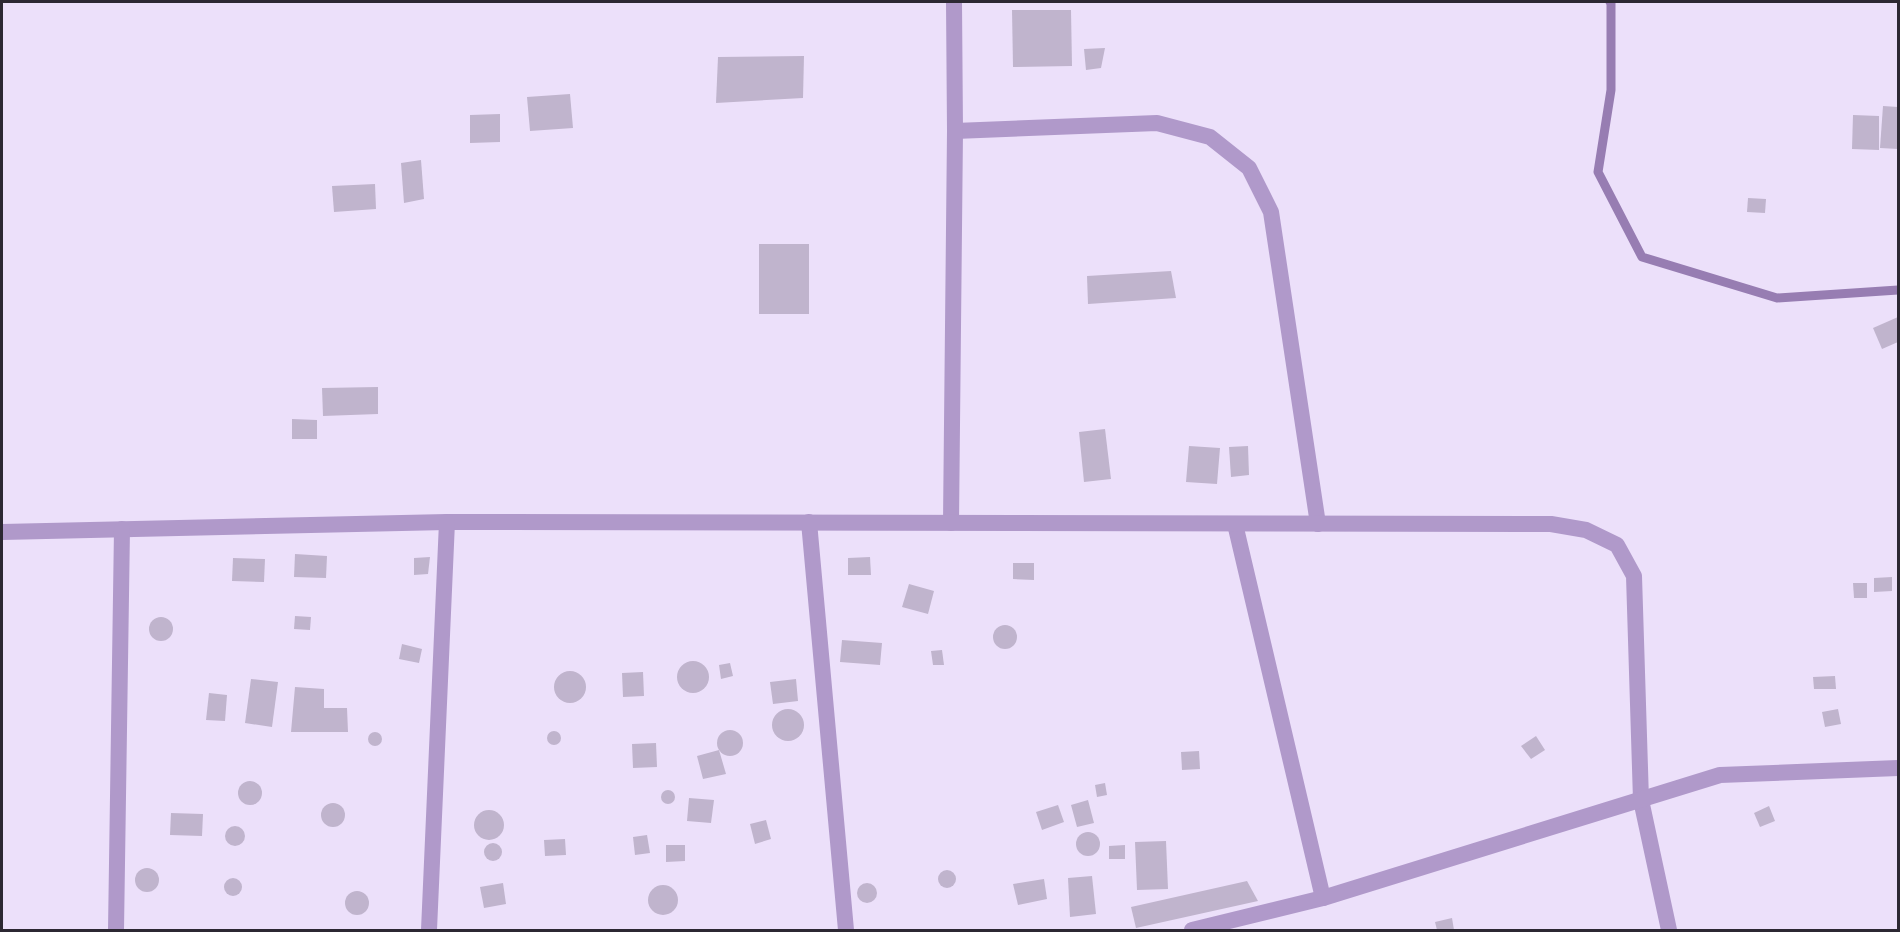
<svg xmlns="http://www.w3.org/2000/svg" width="1900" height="932" font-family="Mulish,sans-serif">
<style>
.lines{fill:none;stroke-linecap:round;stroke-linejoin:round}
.stream{stroke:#977db2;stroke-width:9}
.building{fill:#c0b4cd}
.minor{stroke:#b099ca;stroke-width:16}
</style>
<rect width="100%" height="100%" fill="#ece0fa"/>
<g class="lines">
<path class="stream" d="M1610 2 1611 3V90L1598 172 1642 257 1777 298 1898 290"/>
</g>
<g class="building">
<path d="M1012 10H1071L1072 66 1013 67Z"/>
<path d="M1105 48 1101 68 1086 70 1084 49Z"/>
<path d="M804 56 803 98 716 103 718 57Z"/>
<path d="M570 94 573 128 530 131 527 97Z"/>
<path d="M1883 106 1898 107V149L1880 148Z"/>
<path d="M500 114V142L470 143V115Z"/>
<path d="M1853 115 1879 116V150L1852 149Z"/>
<path d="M421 160 424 199 404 203 401 163Z"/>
<path d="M375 184 376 209 334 212 332 186Z"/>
<path d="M1748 198 1766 199 1765 213 1747 212Z"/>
<rect x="759" y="244" width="50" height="70"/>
<path d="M1171 271 1176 298 1088 304 1087 276Z"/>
<path d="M1898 317V342L1882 349 1873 328Z"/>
<path d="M378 387V414L323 416 322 388Z"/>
<path d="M292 419 317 420V439H292Z"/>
<path d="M1105 429 1111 479 1084 482 1079 432Z"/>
<path d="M1189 446 1220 448 1217 484 1186 482Z"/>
<path d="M1248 446 1249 475 1231 477 1229 447Z"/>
<path d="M295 554 327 556 326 578 294 577Z"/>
<path d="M430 557 428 574 414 575V558Z"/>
<path d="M870 557 871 575H848V558Z"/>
<path d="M233 558 265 559 264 582 232 581Z"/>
<path d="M1013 563H1034V580L1013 579Z"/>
<path d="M1892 577V591L1874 592V578Z"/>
<path d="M1853 583H1867V598H1854Z"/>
<path d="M909 584 934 591 928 614 902 607Z"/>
<path d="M295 616 311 617 310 630 294 629Z"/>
<circle cx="161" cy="629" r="12"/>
<circle cx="1005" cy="637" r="12"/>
<path d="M842 640 882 643 880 665 840 662Z"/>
<path d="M402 644 422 649 419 663 399 659Z"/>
<path d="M942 650 944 665H933L931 651Z"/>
<circle cx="693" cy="677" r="16"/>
<path d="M730 663 733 676 721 679 719 665Z"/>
<circle cx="570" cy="687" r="16"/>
<path d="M643 672 644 696 623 697 622 673Z"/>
<path d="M1835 676 1836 689H1814L1813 677Z"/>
<path d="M251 679 278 682 272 727 245 723Z"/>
<path d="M796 679 798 701 773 704 770 682Z"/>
<path d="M295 687 324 689V708H347L348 732H291Z"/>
<path d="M209 693 227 695 225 721 206 720Z"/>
<circle cx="788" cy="725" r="16"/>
<path d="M1838 709 1841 724 1825 727 1822 712Z"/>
<circle cx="730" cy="743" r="13"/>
<circle cx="554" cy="738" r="7"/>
<circle cx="375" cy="739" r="7"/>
<path d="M1536 736 1545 750 1531 759 1521 746Z"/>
<path d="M656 743 657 767 633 768 632 744Z"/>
<path d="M719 750 726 774 703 779 697 756Z"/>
<path d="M1199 751 1200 769 1182 770 1181 752Z"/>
<circle cx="250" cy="793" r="12"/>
<path d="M1105 783 1107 795 1097 797 1095 785Z"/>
<circle cx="668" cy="797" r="7"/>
<path d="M689 798 714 800 711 823 687 821Z"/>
<path d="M1088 800 1094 823 1077 827 1071 805Z"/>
<circle cx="333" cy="815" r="12"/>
<path d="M1058 805 1064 822 1042 830 1036 812Z"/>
<path d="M1769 806 1775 821 1760 827 1754 813Z"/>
<circle cx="489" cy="825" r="15"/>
<path d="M171 813 203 814 202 836 170 835Z"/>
<path d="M766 820 771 839 755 844 750 824Z"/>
<circle cx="235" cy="836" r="10"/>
<circle cx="1088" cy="844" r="12"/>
<path d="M647 835 650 853 635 855 633 837Z"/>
<path d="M565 839 566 855 545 856 544 840Z"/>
<path d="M1166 841 1168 889 1137 890 1135 842Z"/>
<circle cx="493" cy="852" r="9"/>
<path d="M666 845H685V861L666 862Z"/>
<path d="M1125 845V859H1109V846Z"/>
<circle cx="147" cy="880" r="12"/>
<circle cx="947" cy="879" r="9"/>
<path d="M1092 876 1096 914 1070 917 1068 878Z"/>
<circle cx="233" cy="887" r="9"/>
<path d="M1044 879 1047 899 1018 905 1013 884Z"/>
<path d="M1247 881 1258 901 1136 928 1131 907Z"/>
<path d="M503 883 506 904 484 908 480 887Z"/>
<circle cx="867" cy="893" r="10"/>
<circle cx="663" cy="900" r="15"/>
<circle cx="357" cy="903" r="12"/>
<path d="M1452 918 1454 930H1437L1435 922Z"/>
</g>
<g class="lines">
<g class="minor">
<path d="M955 131 1157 123 1210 137 1249 168 1271 212 1318 524"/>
<path d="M809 522 846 930"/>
<path d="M951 523 955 131 954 2"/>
<path d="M1235 524 1323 898"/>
<path d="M2 532 447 522 1551 524 1586 530 1617 545 1634 576 1641 800 1669 930"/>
<path d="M116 930 122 529"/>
<path d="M429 930 447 522"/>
<path d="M1192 930 1323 898 1720 775 1898 768"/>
</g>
</g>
<rect width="1900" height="932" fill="none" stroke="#2c2832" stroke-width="6"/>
</svg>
